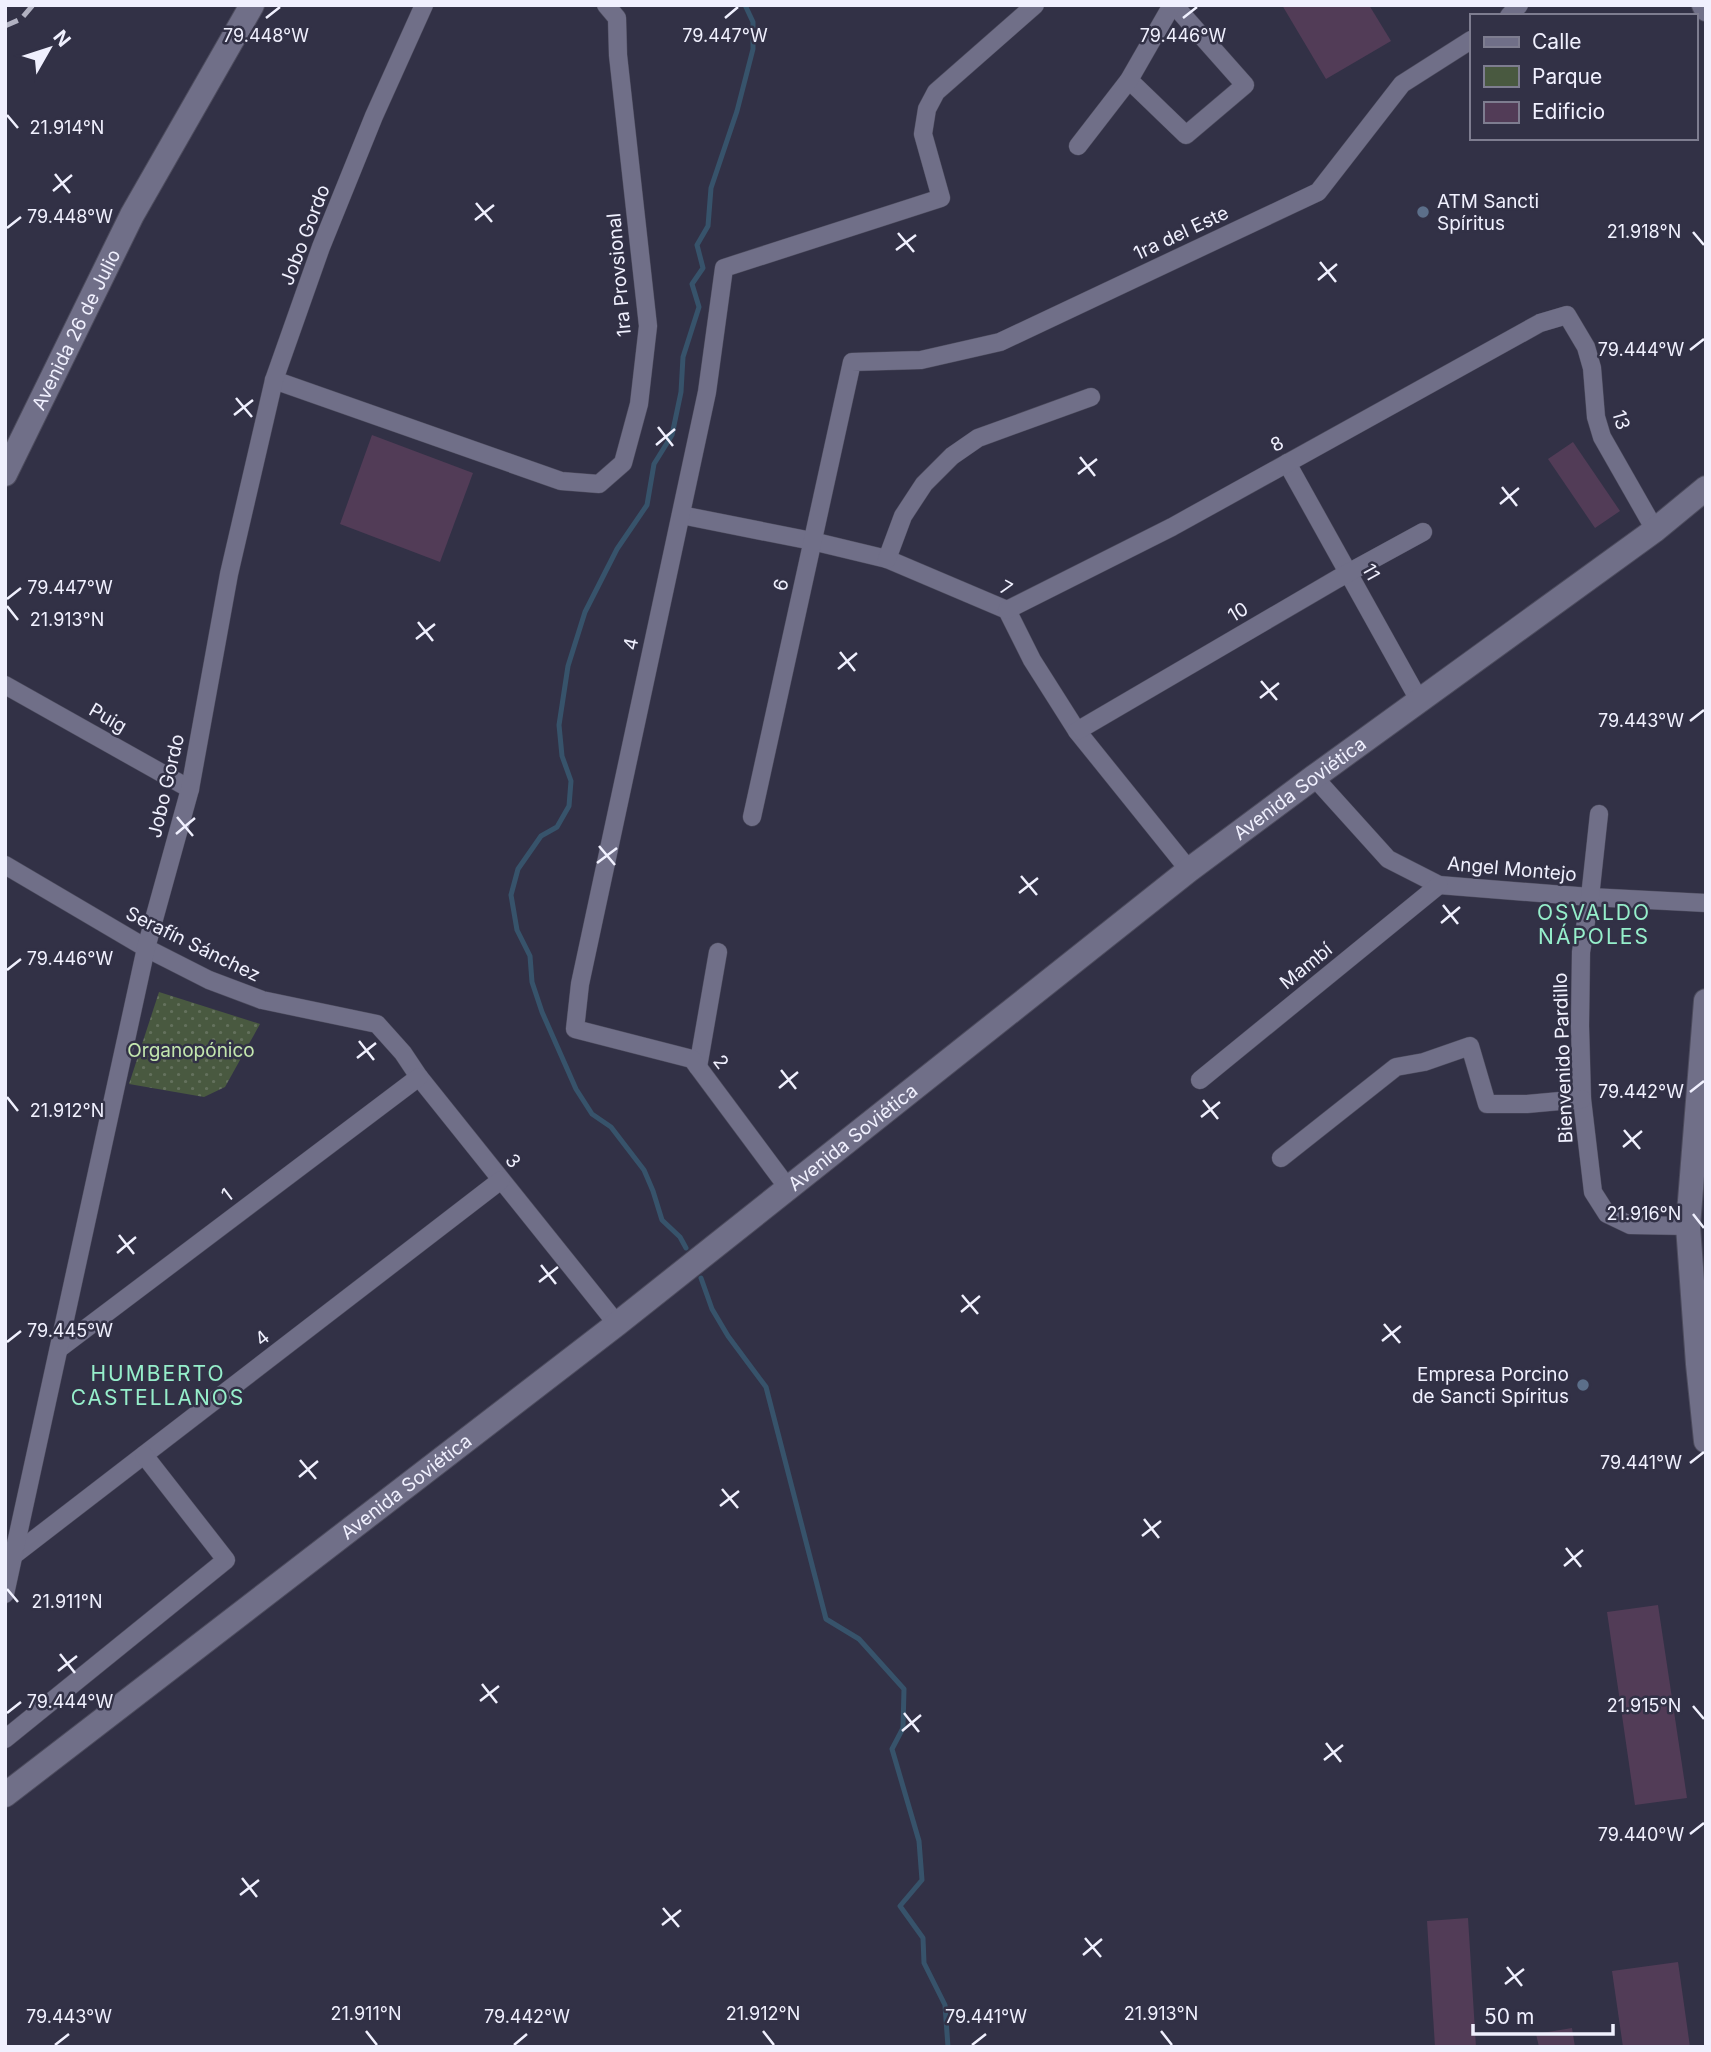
<svg xmlns="http://www.w3.org/2000/svg" width="1711" height="2052" font-family="Inter,sans-serif">
<style>
.green{fill:url(#green-dots)}
.lines{fill:none;stroke-linecap:round;stroke-linejoin:round}
.stream{stroke:#37536b;stroke-width:5}
.building{fill:#523c57}
.street-casing{stroke:#4d4c5e;stroke-width:19}
.secondary-casing{stroke:#4d4c5e;stroke-width:26}
.street{stroke:#706f88;stroke-width:18}
.secondary{stroke:#706f88;stroke-width:24}
.rail{stroke:#b1b1c1;stroke-width:5;stroke-dasharray:14 7;stroke-linecap:butt}
.ticks{fill:none;stroke:#f0f0fe;stroke-width:2.5}
.service-dot{fill:#5c6f8a;stroke:#323146;stroke-width:2.5}
.labels{text-anchor:middle;dominant-baseline:central;stroke-width:5;stroke-linejoin:round;paint-order:stroke}
.poi-label{font-size:19px;fill:#f0f0fe;stroke:#323146;text-anchor:start}
.street-label{font-size:19px;fill:#f0f0fe;stroke:#323146}
.park-label{font-size:19px;fill:#c3e6ae;stroke:#323146}
.neighbourhood-label{font-size:21px;letter-spacing:2px;fill:#96efcb;stroke:#323146}
.ticks-label{font-size:18px;text-anchor:middle;fill:#f0f0fe;stroke:#323146;stroke-width:5;stroke-linejoin:round;paint-order:stroke}
</style>
<defs>
<pattern id="green-dots" width="8" height="8" patternUnits="userSpaceOnUse" patternTransform="scale(1.75)"><rect width="8" height="8" fill="#495940"/><path d="M2 2h.1M6 6h.1" fill="none" stroke="#64715d" stroke-width="1.8" stroke-linecap="round"/></pattern>
</defs>
<rect width="100%" height="100%" fill="#323146"/>
<path class="green" d="M159 992 260 1024 225 1087 204 1097 129 1084Z"/>
<g class="lines">
<g class="stream">
<path d="M686 1248 680 1237 662 1220 653 1191 644 1170 611 1127 592 1114 576 1089 542 1012 532 982 530 956 517 930 511 895 518 869 541 836 557 827 569 806 571 781 562 756 559 725 568 666 585 612 617 549 647 505 654 464 672 435 681 392 683 357 699 307 692 284 703 268 697 245 708 226 711 188 737 111 753 49V22L745 5"/>
<path d="M701 1278 712 1309 728 1336 766 1387 826 1619 859 1639 904 1689 903 1728 892 1749 919 1841 922 1880 900 1906 923 1938 924 1963 945 2005 948 2047"/>
</g>
</g>
<g class="building">
<path d="M1282 5H1369L1391 41 1326 79Z"/>
<path d="M372 435 473 473 440 562 340 524Z"/>
<path d="M1573 442 1620 511 1595 528 1548 459Z"/>
<path d="M1658 1605 1687 1798 1635 1805 1607 1612Z"/>
<path d="M1468 1918 1476 2047H1435L1427 1921Z"/>
<path d="M1678 1962 1690 2047H1623L1612 1971Z"/>
<path d="M1572 2028 1575 2047H1539L1536 2034Z"/>
</g>
<g class="lines">
<g class="street-casing">
<g id="street">
<path d="M1509 16 1519 5"/>
<path d="M1129 80 1186 135 1245 85 1174 5"/>
<path d="M1078 146 1129 80 1172 5"/>
<path d="M274 380 561 481 599 484 623 463 639 404 648 326 618 55 617 18 606 5"/>
<path d="M1287 463 1419 700"/>
<path d="M681 515 812 541 887 559 1007 610 1032 660 1077 731 1189 870"/>
<path d="M887 559 903 516 924 484 952 456 978 438 1091 397"/>
<path d="M1007 610 1172 527 1540 323 1567 315 1586 347 1592 368 1596 417 1602 437 1655 530"/>
<path d="M5 685 190 789"/>
<path d="M1077 731 1337 579 1423 532"/>
<path d="M1314 777 1388 859 1439 885 1590 897 1706 903"/>
<path d="M1599 814 1590 897 1581 952 1580 1026 1582 1099 1593 1192 1607 1214 1630 1225 1688 1226"/>
<path d="M752 817 852 362 921 360 1000 342 1318 192 1402 84 1471 40"/>
<path d="M5 865 146 948 209 980 262 1000 377 1024 403 1053 419 1077 617 1324"/>
<path d="M698 1067 718 952"/>
<path d="M1200 1080 1439 885"/>
<path d="M1281 1158 1396 1067 1424 1062 1470 1046 1487 1104H1527L1582 1099"/>
<path d="M788 1188 692 1059 575 1029 580 984 707 392 724 268 941 198 923 134 927 109 936 92 1035 5"/>
<path d="M60 1348 419 1077"/>
<path d="M14 1555 501 1180"/>
<path d="M5 1594 146 948 190 789 229 574 274 380 321 247 374 116 424 5"/>
<path d="M5 1739 226 1560 144 1455"/>
</g>
</g>
<g class="secondary-casing">
<g id="secondary">
<path d="M1704 5 1706 9"/>
<path id="s1" d="M5 474 132 215 252 5"/>
<path d="M1706 1001 1688 1226 1698 1364 1706 1441"/>
<path id="s2" d="M5 1795 617 1324 1189 870 1314 777 1655 530 1706 488"/>
</g>
</g>
<use href="#street" class="street"/>
<use href="#secondary" class="secondary"/>
<path class="rail" d="M5 26 21 19 33 5"/>
</g>
<path class="ticks" d="M266 18 280 7M725 18 738 7M1183 18 1197 7M7 115 18 128M55 174 70 193M53 191 72 175M476 203 492 222M475 220 494 205M7 228 21 217M1693 232 1704 245M898 233 914 252M896 250 916 235M1320 262 1336 282M1318 280 1337 264M1690 350 1704 339M236 398 252 417M234 415 253 400M658 427 673 446M656 445 675 429M1080 457 1095 476M1078 474 1097 459M1502 487 1517 506M1500 504 1519 488M7 599 21 588M7 606 18 620M418 622 433 641M416 639 435 624M840 652 855 671M838 669 857 653M1261 681 1277 700M1260 698 1279 683M1690 721 1704 710M177 817 193 836M176 834 195 818M599 846 615 865M597 863 617 848M1021 876 1037 895M1019 893 1038 878M1443 905 1458 924M1441 923 1460 907M7 970 21 959M359 1041 374 1060M357 1058 376 1043M781 1070 796 1089M779 1088 798 1072M1690 1092 1704 1081M7 1097 18 1111M1203 1100 1218 1119M1201 1117 1220 1102M1624 1130 1640 1149M1623 1147 1642 1131M1693 1214 1704 1228M119 1235 134 1254M117 1253 136 1237M541 1265 556 1284M539 1282 558 1267M962 1295 978 1314M961 1312 980 1296M1384 1324 1400 1343M1382 1341 1401 1326M7 1342 21 1331M300 1460 316 1479M1690 1463 1704 1452M299 1477 318 1461M722 1489 738 1508M720 1506 739 1491M1144 1519 1159 1538M1142 1536 1161 1521M1566 1548 1581 1567M1564 1566 1583 1550M7 1589 18 1602M60 1654 75 1673M58 1671 77 1656M482 1684 497 1703M480 1701 499 1686M1693 1706 1704 1719M7 1713 21 1702M904 1713 919 1732M902 1731 921 1715M1326 1743 1341 1762M1324 1760 1343 1745M1690 1834 1704 1823M242 1878 257 1897M240 1895 259 1880M663 1908 679 1927M662 1925 681 1910M1085 1938 1101 1957M1083 1955 1102 1939M1507 1967 1522 1986M1505 1984 1524 1969M366 2031 377 2045M763 2031 774 2045M1161 2031 1172 2045M55 2045 69 2034M514 2045 527 2034M972 2045 986 2034"/>
<g class="service-dot">
<circle cx="1423" cy="212" r="7"/>
<circle cx="1583" cy="1385" r="7"/>
</g>
<g class="labels">
<g class="poi-label">
<text x="1437" y="201">ATM Sancti<tspan x="1437" dy="22">Spíritus</tspan></text>
<text x="1569" y="1374" text-anchor="end">Empresa Porcino<tspan x="1569" dy="22">de Sancti Spíritus</tspan></text>
</g>
<g class="street-label">
<text transform="translate(1181 233) rotate(-25)">1ra del Este</text>
<text transform="translate(305 235) rotate(-69)">Jobo Gordo</text>
<text transform="translate(619 275) rotate(-95)">1ra Provsional</text>
<text stroke="none"><textPath href="#s1" startOffset="161">Avenida 26 de Julio</textPath></text>
<text transform="translate(1621 420) rotate(74)">13</text>
<text transform="translate(1277 444) rotate(-29)">8</text>
<text transform="translate(1371 572) rotate(61)">11</text>
<text transform="translate(781 585) rotate(-78)">6</text>
<text transform="translate(1006 588) rotate(28)">7</text>
<text transform="translate(1238 612) rotate(-31)">10</text>
<text transform="translate(631 644) rotate(-78)">4</text>
<text transform="translate(108 718) rotate(30)">Puig</text>
<text transform="translate(166 786) rotate(-77)">Jobo Gordo</text>
<text stroke="none"><textPath href="#s2" startOffset="1640">Avenida Soviética</textPath></text>
<text transform="translate(1512 869) rotate(5)">Angel Montejo</text>
<text transform="translate(193 944) rotate(26)">Serafín Sánchez</text>
<text transform="translate(1306 966) rotate(-39)">Mambí</text>
<text transform="translate(1563 1058) rotate(-92)">Bienvenido Pardillo</text>
<text transform="translate(721 1062) rotate(53)">2</text>
<text stroke="none"><textPath href="#s2" startOffset="1073">Avenida Soviética</textPath></text>
<text transform="translate(513 1161) rotate(52)">3</text>
<text transform="translate(227 1195) rotate(-37)">1</text>
<text transform="translate(262 1338) rotate(-38)">4</text>
<text stroke="none"><textPath href="#s2" startOffset="506">Avenida Soviética</textPath></text>
</g>
<g class="park-label">
<text x="191" y="1050">Organopónico</text>
</g>
<g class="neighbourhood-label">
<text x="1594" y="912">OSVALDO<tspan x="1594" dy="24">NÁPOLES</tspan></text>
<text x="158" y="1373">HUMBERTO<tspan x="158" dy="24">CASTELLANOS</tspan></text>
</g>
</g>
<g class="ticks-label">
<text x="266" y="42">79.448°W</text>
<text x="725" y="42">79.447°W</text>
<text x="1183" y="42">79.446°W</text>
<text x="67" y="134">21.914°N</text>
<text x="70" y="223">79.448°W</text>
<text x="1644" y="238">21.918°N</text>
<text x="1641" y="356">79.444°W</text>
<text x="70" y="594">79.447°W</text>
<text x="67" y="626">21.913°N</text>
<text x="1641" y="727">79.443°W</text>
<text x="70" y="965">79.446°W</text>
<text x="1641" y="1098">79.442°W</text>
<text x="67" y="1117">21.912°N</text>
<text x="1644" y="1220">21.916°N</text>
<text x="70" y="1337">79.445°W</text>
<text x="1641" y="1469">79.441°W</text>
<text x="67" y="1608">21.911°N</text>
<text x="70" y="1708">79.444°W</text>
<text x="1644" y="1712">21.915°N</text>
<text x="1641" y="1841">79.440°W</text>
<text x="366" y="2020">21.911°N</text>
<text x="763" y="2020">21.912°N</text>
<text x="1161" y="2020">21.913°N</text>
<text x="69" y="2023">79.443°W</text>
<text x="527" y="2023">79.442°W</text>
<text x="986" y="2023">79.441°W</text>
</g>
<rect width="1711" height="2052" fill="none" stroke="#f0f0fe" stroke-width="14"/>
<rect x="1470" y="14" width="228" height="126" fill="#323146" stroke="#7e7d90" stroke-width="2"/>
<rect x="1484" y="37" width="35" height="10" fill="#706f88" stroke="#7e7d90" stroke-width="2"/>
<text x="1532" y="49" font-size="21" fill="#f0f0fe">Calle</text>
<rect x="1484" y="66" width="35" height="21" fill="#495940" stroke="#7e7d90" stroke-width="2"/>
<text x="1532" y="84" font-size="21" fill="#f0f0fe">Parque</text>
<rect x="1484" y="102" width="35" height="21" fill="#523c57" stroke="#7e7d90" stroke-width="2"/>
<text x="1532" y="119" font-size="21" fill="#f0f0fe">Edificio</text>
<g transform="translate(49 49) rotate(51)" stroke="#323146" stroke-width="5" paint-order="stroke">
<path d="M0-5L12 26L0 18L-12 26Z" fill="#f0f0fe"/>
<text y="-10" font-size="19" font-weight="bold" text-anchor="middle" fill="#f0f0fe">N</text>
</g>
<path d="M1473 2024v10h140v-10" fill="none" stroke="#f0f0fe" stroke-width="3.5"/>
<text x="1484" y="2024" font-size="21" fill="#f0f0fe" stroke="#323146" stroke-width="5" paint-order="stroke">50 m</text>
</svg>
